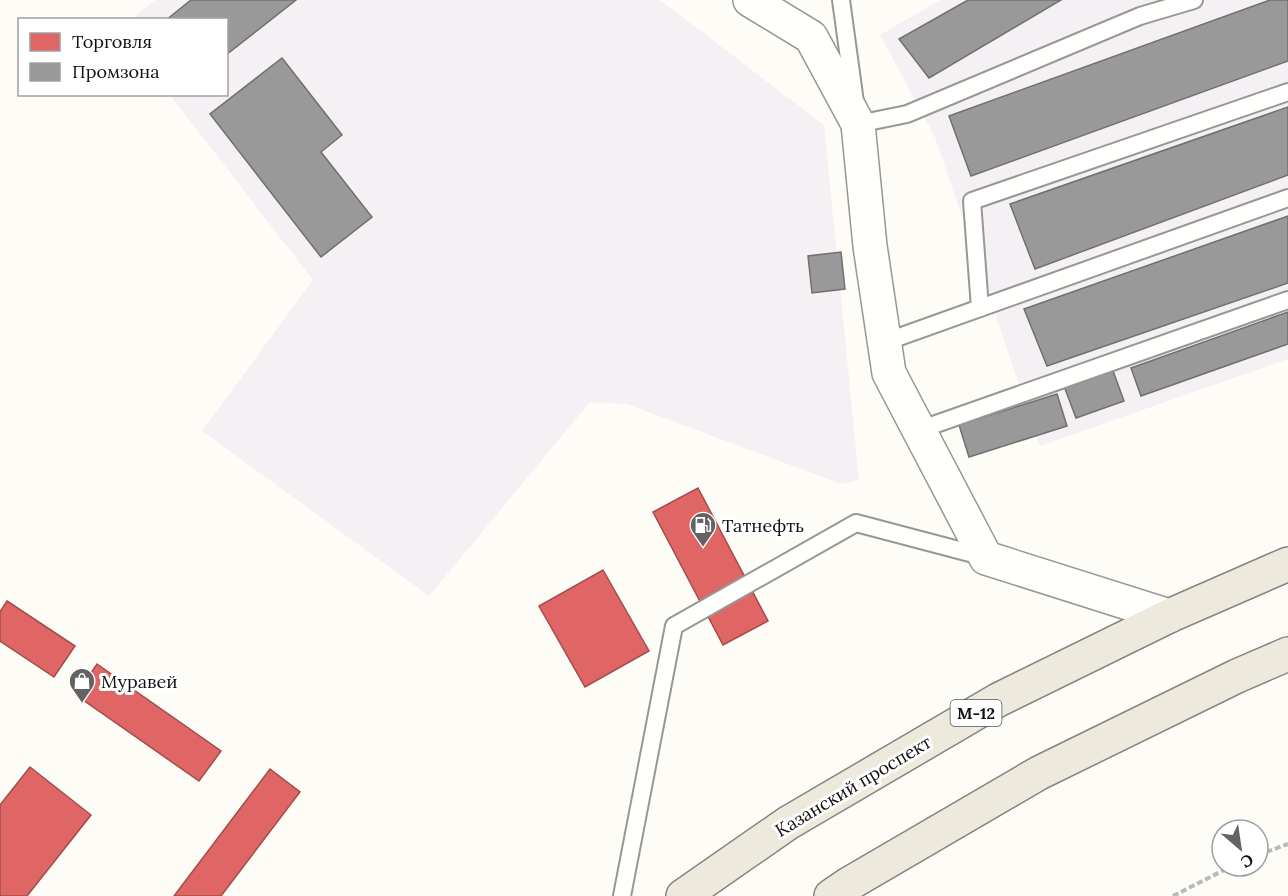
<svg xmlns="http://www.w3.org/2000/svg" width="1288" height="896" font-family="Lora,serif">
<style>
.industrial{fill:#f5f0f3}
.shops{fill:#e06666;stroke:#a24c4c;stroke-width:1.5}
.industry{fill:#999;stroke:#707070;stroke-width:1.5}
.lines{fill:none;stroke-linecap:round;stroke-linejoin:round}
.lane-casing{stroke:#979795;stroke-width:20}
.street-casing{stroke:#979795;stroke-width:36}
.primary-casing{stroke:#858482;stroke-width:36}
.path{stroke:#b9b9b8;stroke-width:4;stroke-dasharray:6 3;stroke-linecap:butt}
.lane{stroke:#fffffe;stroke-width:16}
.street{stroke:#fffffe;stroke-width:33}
.primary{stroke:#ede9dc;stroke-width:33}
.labels{text-anchor:middle;dominant-baseline:central;stroke-width:6;stroke-linejoin:round;paint-order:stroke}
.shield{fill:#fff;stroke:#585858;stroke-width:1.5}
.shield-label{font-size:16px;font-weight:bold;fill:#111}
.poi-label{font-size:18px;fill:#111;stroke:#fff;text-anchor:start}
.street-label{font-size:18px;fill:#111;stroke:#fff}
</style>
<rect width="100%" height="100%" fill="#fdfcf7"/>
<g class="industrial">
<path d="M155 0H660L824 125 859 480 841 484 627 404 590 402 429 596 202 431 313 280 170 95 226 94V20H131Z"/>
<path d="M940 0H1288V359L1040 446 935 137 880 35Z"/>
</g>
<g class="shops">
<path d="M698 488 768 621 723 645 653 512Z"/>
<path d="M603 570 649 651 585 687 539 606Z"/>
<path d="M7 601 75 646 54 677 0 641V612Z"/>
<path d="M97 664 221 751 199 781 76 695Z"/>
<path d="M30 767 91 815 27 896H0V805Z"/>
<path d="M270 769 300 792 221 896H174Z"/>
</g>
<g class="industry">
<path d="M191 0H296L226 55V20H166Z"/>
<path d="M968 0H1061L929 78 899 39Z"/>
<path d="M1270 0H1288V61L971 176 949 116Z"/>
<path d="M282 58 342 135 321 152 372 217 321 257 210 114Z"/>
<path d="M1288 107V175L1035 269 1010 204Z"/>
<path d="M1288 216V283L1047 366 1024 309Z"/>
<path d="M841 252 845 289 812 293 808 256Z"/>
<path d="M1288 312V344L1141 396 1131 368Z"/>
<path d="M1112 368 1124 401 1076 418 1064 386Z"/>
<path d="M1057 394 1067 426 969 457 959 425Z"/>
</g>
<g class="lines">
<g class="lane-casing">
<g id="lane">
<path d="M841 0 858 124 907 114 1140 16 1194 0"/>
<path d="M980 308 972 201 1288 92"/>
<path d="M885 342 1288 198"/>
<path d="M919 430 1288 300"/>
<path d="M622 896 674 626 856 523 985 557"/>
</g>
</g>
<g class="street-casing">
<path id="street" d="M750 0 811 37 858 124 870 246 889 373 986 558 1169 616"/>
</g>
<g class="primary-casing">
<g id="primary">
<path d="M683 896 788 823 998 700 1169 616 1288 564"/>
<path d="M831 896 847 885 1039 773 1237 676 1288 654"/>
</g>
</g>
<g class="path">
<path d="M1258 855 1288 844"/>
<path d="M1173 896 1232 866"/>
</g>
<use href="#lane" class="lane"/>
<use href="#street" class="street"/>
<use href="#primary" class="primary"/>
</g>
<defs>
<g id="fuel-pin" transform="scale(1.35)"><path d="M0 17L-7.5 6A9.5 9.5 0 1 1 7.5 6Z" fill="#646362" stroke="#fff"/><path d="M-5.5-6h7V0h2V4h1.3V-2.5L3-4.5l.8-.8L6-3V5H2.5V1h-1V6h-7ZM-4.2-4.7v3.2H.2V-4.7Z" fill="#fff"/></g>
<g id="shop-pin" transform="scale(1.35)"><path d="M0 17L-7.5 6A9.5 9.5 0 1 1 7.5 6Z" fill="#646362" stroke="#fff"/><path d="M-5-2.5h2.3a2.7 3.5 0 0 1 5.4 0H5L5.5 6h-11ZM-1.5-2.5h3a1.5 2.3 0 0 0-3 0Z" fill="#fff"/></g>
</defs>
<g fill-rule="evenodd">
<use href="#fuel-pin" x="703" y="525"/>
<use href="#shop-pin" x="82" y="681"/>
</g>
<g class="labels">
<rect class="shield" x="950.5" y="700" width="51" height="26" rx="4.5"/>
<g class="shield-label">
<text x="976" y="713">М-12</text>
</g>
<g class="poi-label">
<text x="722" y="525">Татнефть</text>
<text x="101" y="681">Муравей</text>
</g>
<g class="street-label">
<text transform="translate(853 786) rotate(-31)">Казанский проспект</text>
</g>
</g>
<rect x="18" y="18" width="210" height="78" fill="#ffffff" stroke="#a0a0a0" stroke-width="1.5"/>
<rect x="30" y="33" width="30" height="18" fill="#e06666" stroke="#a0a0a0" stroke-width="1.5"/>
<text x="72" y="48" font-size="18" fill="#111111">Торговля</text>
<rect x="30" y="63" width="30" height="18" fill="#999999" stroke="#a0a0a0" stroke-width="1.5"/>
<text x="72" y="78" font-size="18" fill="#111111">Промзона</text>
<g transform="translate(1240 848) rotate(151)"><circle r="28" fill="#ffffff" stroke="#a0a0a0" stroke-width="1.5"/>
<path d="M0-4.5L10 22L0 15L-10 22Z" fill="#646362"/>
<text y="-9" font-size="16" font-weight="bold" text-anchor="middle" fill="#111111">С</text>
</g>
</svg>
